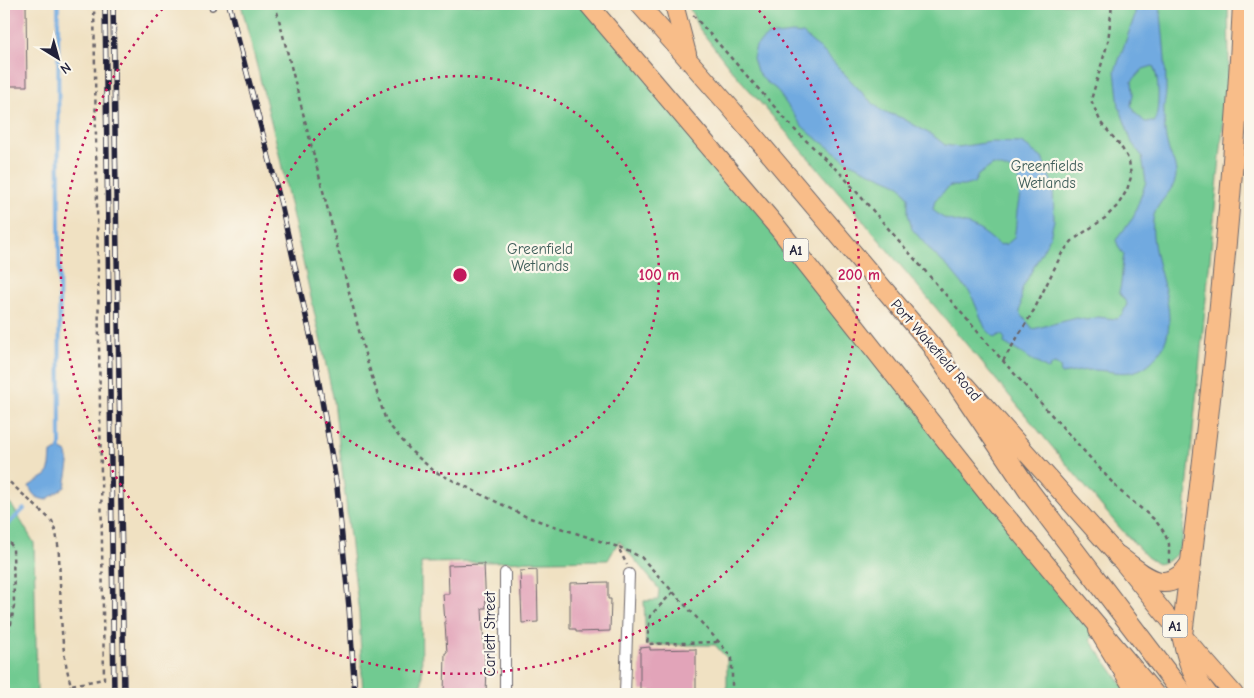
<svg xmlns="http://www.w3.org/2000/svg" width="1254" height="698" font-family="'Comic Neue',sans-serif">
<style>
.green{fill:#71ca91;stroke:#4a7666}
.water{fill:#71aae0;stroke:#4a668e;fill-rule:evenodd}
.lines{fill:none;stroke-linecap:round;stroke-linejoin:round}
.stream{stroke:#71aae0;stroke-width:4}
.building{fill:#e2a4b9}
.service-casing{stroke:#6a656a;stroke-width:8}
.minor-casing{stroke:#6a656a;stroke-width:12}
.trunk-casing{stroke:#6a656a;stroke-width:20}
.motorway-casing{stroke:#6a656a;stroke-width:22}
.path{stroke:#6a656a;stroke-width:2.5;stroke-dasharray:4 4;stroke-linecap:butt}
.service{stroke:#fff;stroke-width:5}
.minor{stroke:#fff;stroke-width:10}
.trunk{stroke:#f8bd89;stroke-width:18}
.motorway{stroke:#f8bd89;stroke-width:20}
.rail-casing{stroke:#22223b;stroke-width:5.5}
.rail{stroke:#fbf7ec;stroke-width:4;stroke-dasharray:11;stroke-linecap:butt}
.ring{fill:none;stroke:#c2185b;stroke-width:2.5;stroke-dasharray:2.5 5}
.labels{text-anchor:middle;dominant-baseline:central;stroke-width:4.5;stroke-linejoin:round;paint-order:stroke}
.shield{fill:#fbf7ec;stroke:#636270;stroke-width:1}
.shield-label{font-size:14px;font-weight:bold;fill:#22223b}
.park-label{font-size:15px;fill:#3e5d59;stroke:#fbf7ec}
.street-label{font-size:15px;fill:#22223b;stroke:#fbf7ec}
.centre{fill:#c2185b;stroke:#fbf7ec;stroke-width:2.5}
.ring-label{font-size:15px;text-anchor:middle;font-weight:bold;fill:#c2185b;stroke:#fbf7ec;stroke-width:4.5;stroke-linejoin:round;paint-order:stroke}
</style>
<rect width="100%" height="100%" fill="#fbf7ec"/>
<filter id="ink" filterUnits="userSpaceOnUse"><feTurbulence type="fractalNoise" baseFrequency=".02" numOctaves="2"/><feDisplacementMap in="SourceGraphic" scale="10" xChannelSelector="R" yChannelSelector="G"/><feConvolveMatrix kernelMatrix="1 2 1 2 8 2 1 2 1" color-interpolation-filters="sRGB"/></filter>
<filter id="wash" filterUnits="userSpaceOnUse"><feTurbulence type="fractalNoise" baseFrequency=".0096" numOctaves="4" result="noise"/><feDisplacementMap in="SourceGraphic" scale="20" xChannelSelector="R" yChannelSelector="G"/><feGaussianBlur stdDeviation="1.12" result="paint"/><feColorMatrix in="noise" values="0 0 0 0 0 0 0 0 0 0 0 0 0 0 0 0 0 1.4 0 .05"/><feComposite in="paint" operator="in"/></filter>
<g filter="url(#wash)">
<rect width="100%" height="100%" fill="#f0e1c2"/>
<g class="green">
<path d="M241 4H588L1099 630 1090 640 1129 694H723L727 686V658L715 645H646L644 601 658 600 659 589 619 541 608 560 421 563 422 694H363L359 614 334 401 277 145Z"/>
<path d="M688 4H1228L1229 67 1182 541C1179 554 1172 561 1158 564L1147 557 1119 527 855 211 730 68 698 27Z"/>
<path d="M4 499 11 504 34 543 37 694H4Z"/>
</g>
<g class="water">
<path d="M1135 4H1160C1163 33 1166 62 1166 91 1166 99 1163 106 1164 114 1164 124 1165 138 1168 148 1170 156 1176 164 1176 173 1177 191 1155 201 1153 220 1148 266 1192 323 1152 361 1132 380 1115 370 1091 370 1081 370 1071 373 1061 374L1060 367 1055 364 1050 366 1049 370 1004 343 1005 339 1002 335H999L995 338 985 328 971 294 951 270 933 253 912 229 908 214V197L900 185 850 163 812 135 802 126 776 89 765 81 757 71 753 58 756 46 767 36 793 33 803 34 826 54 867 98 882 111 902 118 935 137 945 145 958 147 991 142 1022 143 1042 158 1053 185 1054 220 1050 237 1022 289 1020 313 1033 329 1077 318 1087 320 1097 317 1117 319 1123 313 1127 304 1119 292C1123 280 1121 267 1124 255L1119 248 1116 240 1133 218 1146 182 1142 156 1132 143 1119 106 1115 71 1135 15ZM1153 66C1160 79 1159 107 1155 122H1145L1136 114 1131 105 1133 94 1132 81 1143 69ZM993 165C1025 171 1022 183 1017 211 1016 220 1016 229 1014 238L1007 244 999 245C992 239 984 232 976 228 961 220 944 224 933 209L935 200 950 186H964L974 183 978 175Z"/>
<path d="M60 449 67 453 69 464 65 487 46 500C36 498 33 496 29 486L47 475 50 466 51 453Z"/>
</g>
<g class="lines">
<g class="stream">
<path d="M58 4 60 449"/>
<path d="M5 527 24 509"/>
</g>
</g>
<g id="blocks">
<g class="building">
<path d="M4 4H26L27 86H4Z"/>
<path d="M484 564 486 608H482L485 666H487L486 694H444L445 653H447L443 594H449L448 565Z"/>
<path d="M537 570 538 622 522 623 520 571Z"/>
<path d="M608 582V599H611L610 631 576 632V629H570V583Z"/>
<path d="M650 647V650L696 649V694H651V690H640V648Z"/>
</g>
</g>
</g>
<g filter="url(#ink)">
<use href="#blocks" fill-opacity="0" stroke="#6a656a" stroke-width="1"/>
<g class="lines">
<g class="service-casing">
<path id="service" d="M211 4 212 7"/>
</g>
<g class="minor-casing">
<g id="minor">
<path d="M505 694V573"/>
<path d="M625 694 629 574"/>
</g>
</g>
<g class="trunk-casing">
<g id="trunk">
<path d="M588 4 778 228 995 503 1155 694"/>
<path d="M639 4 729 106 944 360"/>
<path d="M674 4 687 54"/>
<path d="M966 385 1118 556 1182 635 1234 694"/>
</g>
</g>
<g class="motorway-casing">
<g id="motorway">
<path d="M935 351 1029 491 1183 694"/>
<path d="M1118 556C1143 575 1167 600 1191 563"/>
<path d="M1099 630 1138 694"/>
<path d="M1207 694C1192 677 1187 657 1182 635 1208 425 1233 215 1243 4"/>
</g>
</g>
<g class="path">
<path d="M275 4 366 358 386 421 412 452 434 471 527 517 618 547 627 565"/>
<path d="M693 15 795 130 842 175 1003 361 1120 491 1155 520 1164 532 1169 544V563"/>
<path d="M1003 361 1034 310 1062 253 1073 240 1105 218 1118 205 1127 190 1131 177 1129 160 1120 145 1101 123 1091 100 1108 42 1112 4"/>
<path d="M4 477 52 521C60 540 59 561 60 582 61 616 61 651 71 685L104 679 94 4"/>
<path d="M4 537 13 547 14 606 11 624 4 646"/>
<path d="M619 547 641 557 719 642 732 658V694"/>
<path d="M673 592 650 616 647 644 719 642"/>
<path d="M68 694 71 685"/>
</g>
<use href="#service" class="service"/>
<use href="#minor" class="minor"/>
<use href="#trunk" class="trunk"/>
<use href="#motorway" class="motorway"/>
<g class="rail-casing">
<g id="rail">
<path d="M105 4 114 694"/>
<path d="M113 4 124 694"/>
<path d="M229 4 281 204 312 343 337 487 349 607 355 694"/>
</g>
</g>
<use href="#rail" class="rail"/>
</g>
</g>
<g class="ring">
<circle cx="460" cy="275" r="199"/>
<path d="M754 5A399 399 0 1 1 166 5"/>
</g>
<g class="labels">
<g class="shield">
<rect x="783.5" y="238.5" width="25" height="23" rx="4"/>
<rect x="1162.5" y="614.5" width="25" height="23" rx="4"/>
</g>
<g class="shield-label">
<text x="796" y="250">A1</text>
<text x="1175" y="626">A1</text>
</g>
<g class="park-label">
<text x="1047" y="166">Greenfields<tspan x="1047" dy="17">Wetlands</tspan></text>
<text x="540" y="249">Greenfield<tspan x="540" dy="17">Wetlands</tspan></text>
</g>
<g class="street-label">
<text transform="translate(936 350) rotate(49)">Port Wakefield Road</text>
<text transform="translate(490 634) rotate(-90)">Carlett Street</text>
</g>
</g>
<circle cx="460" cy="275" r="8" class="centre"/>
<g class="ring-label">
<text x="659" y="280">100 m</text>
<text x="859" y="280">200 m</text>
</g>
<rect width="1254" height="698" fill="none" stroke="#fbf7ec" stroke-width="20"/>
<g transform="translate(58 58) rotate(143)" stroke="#fbf7ec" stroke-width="4" paint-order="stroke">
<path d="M0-4L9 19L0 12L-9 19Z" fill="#22223b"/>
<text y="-8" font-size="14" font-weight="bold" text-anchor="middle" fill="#22223b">N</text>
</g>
</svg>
